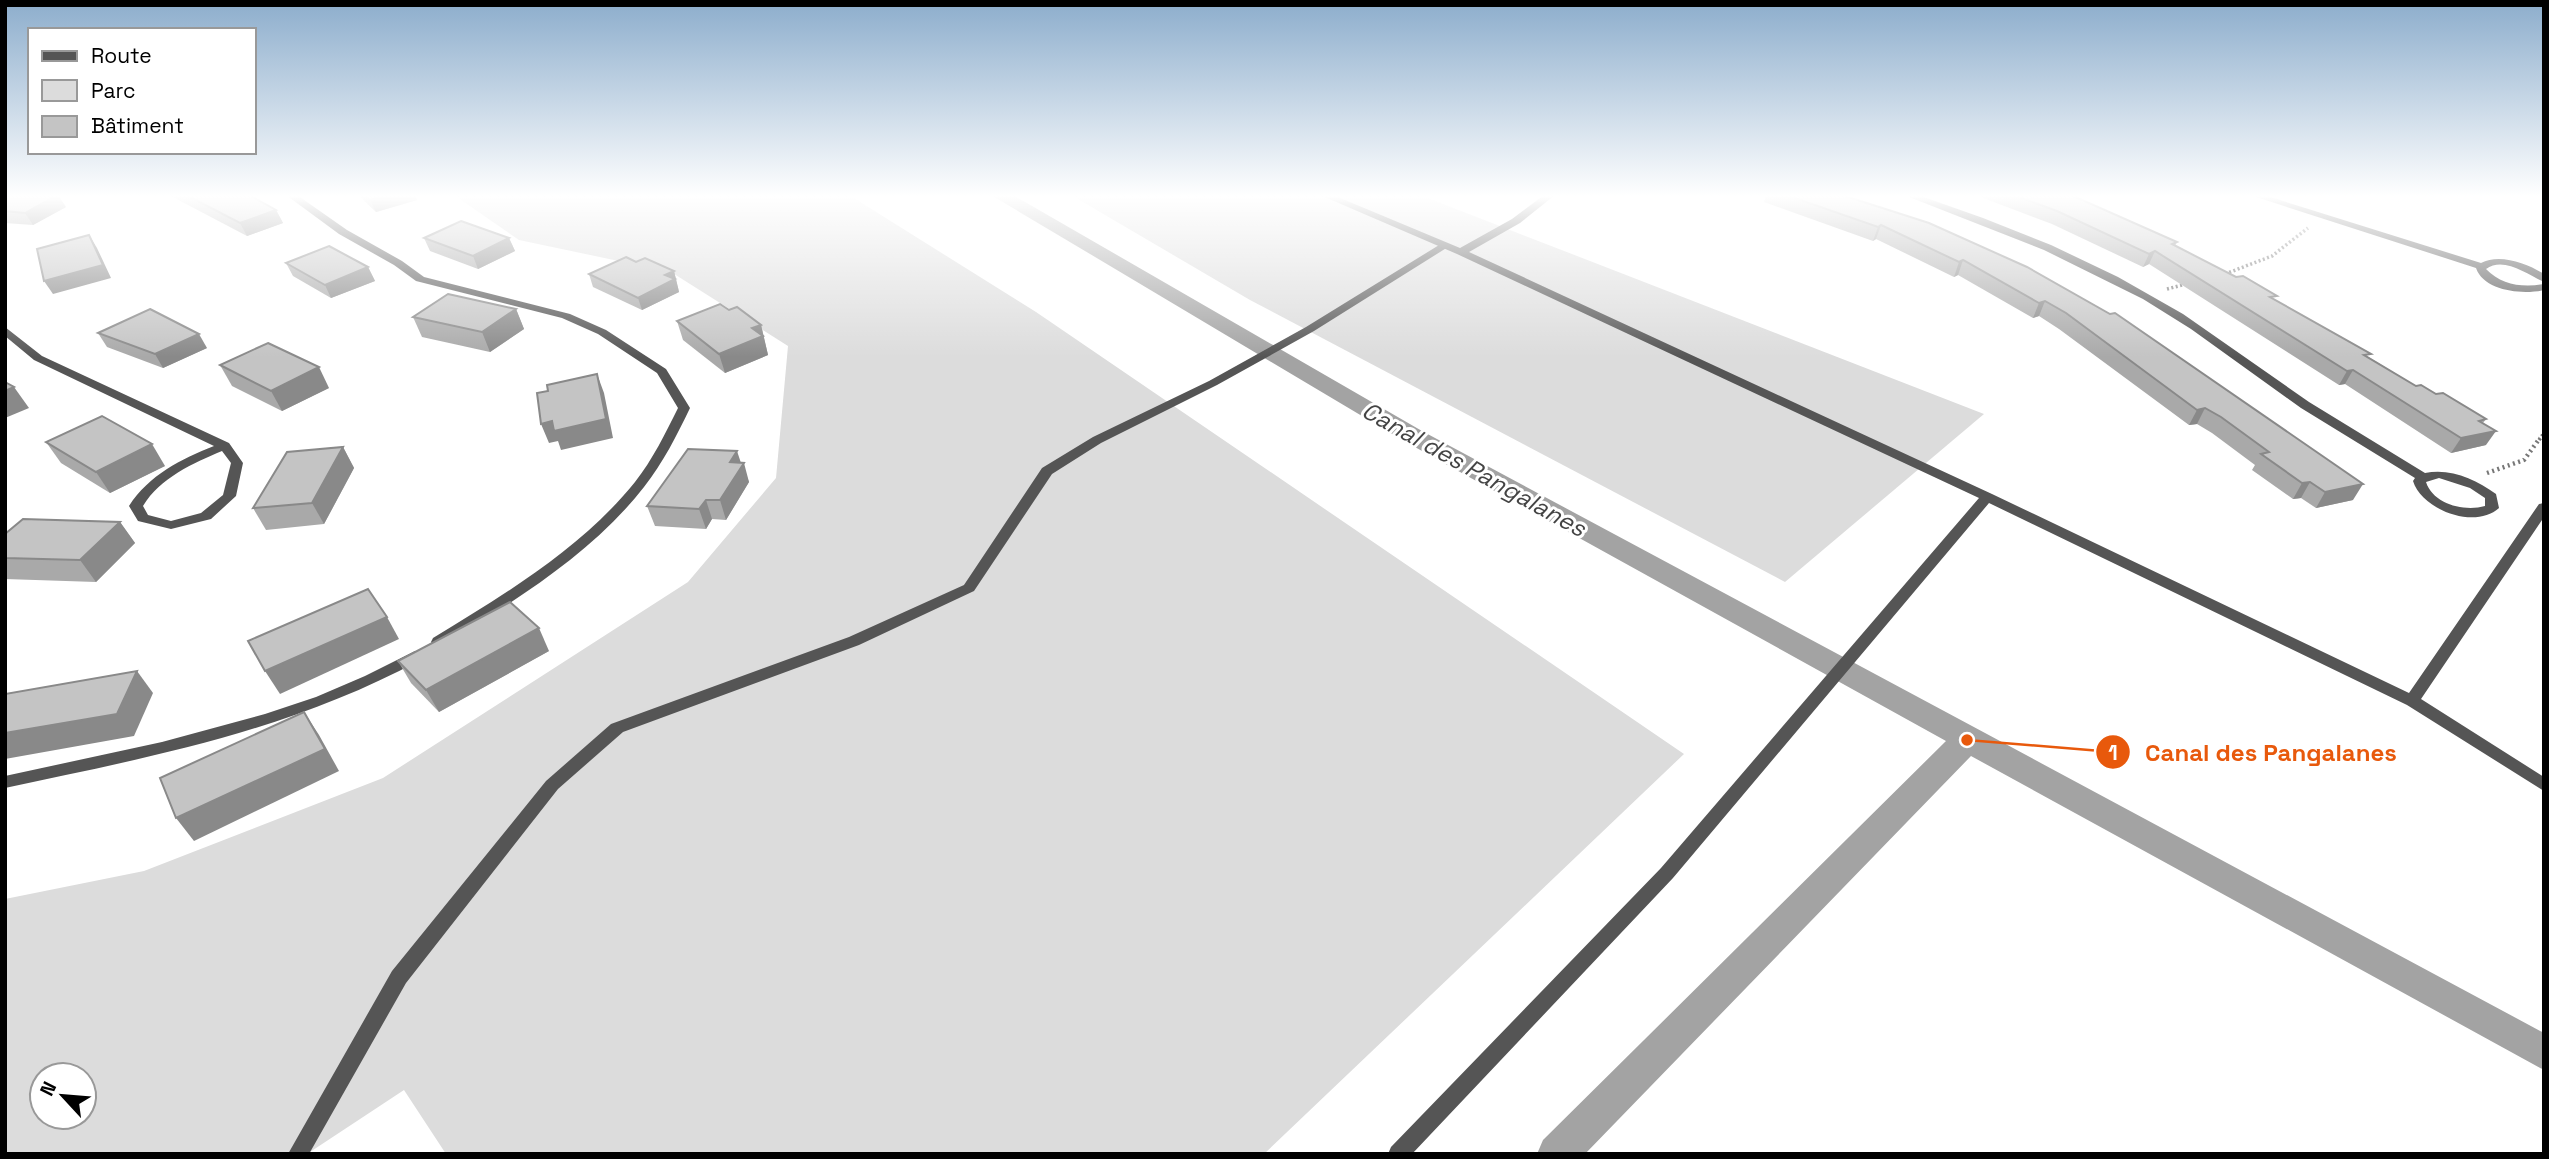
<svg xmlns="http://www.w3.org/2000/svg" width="2549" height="1159" font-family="'Space Grotesk',sans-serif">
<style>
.green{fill:#dcdcdc;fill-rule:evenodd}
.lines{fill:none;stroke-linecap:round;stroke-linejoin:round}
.canal{fill:#a3a3a3;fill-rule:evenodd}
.path-far1{stroke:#777;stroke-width:3.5;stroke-dasharray:2 2.5;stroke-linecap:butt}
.path{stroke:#777;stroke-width:4.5;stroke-dasharray:2 3.5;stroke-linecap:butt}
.service{fill:#555;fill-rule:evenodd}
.minor{fill:#555;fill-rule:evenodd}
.wall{fill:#a9a9a9}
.shaded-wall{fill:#898989}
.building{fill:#c4c4c4;stroke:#898989;stroke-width:2}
.labels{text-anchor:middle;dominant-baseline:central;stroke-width:6;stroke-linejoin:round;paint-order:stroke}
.water-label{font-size:24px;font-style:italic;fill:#444;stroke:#fff}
.leader{fill:none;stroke:#e8590c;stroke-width:2.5}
.callout-dot{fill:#e8590c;stroke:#fff;stroke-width:2.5}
.mark-label{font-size:21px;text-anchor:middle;font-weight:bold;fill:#fff}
.callout-label{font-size:24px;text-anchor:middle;font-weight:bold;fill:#e8590c;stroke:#fff;stroke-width:6;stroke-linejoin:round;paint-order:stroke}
</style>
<rect width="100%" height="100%" fill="#fff"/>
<g class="green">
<path d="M454 195H849L1036 312 1684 754 1264 1154H446L404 1090 307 1154H5V899L144 871 383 778 688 582 776 478 788 346 671 272 519 240ZM42 1075H84V1117H42Z"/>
<path d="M1071 195H1420L1984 414 1785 582 1250 300Z"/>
</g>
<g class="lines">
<path class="canal" d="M991 195H1013L1422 431 2544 1033V1070L1971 756 1585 1154H1537L1543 1140 1946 741 1404 441Z"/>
<g class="path-far1">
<path d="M2225 274 2272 256 2308 228"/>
<path d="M2167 289 2186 284"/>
<path d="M2539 440 2544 433"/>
</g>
<path class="path" d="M2487 473 2524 460 2540 438"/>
<path class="service" d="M1444 242 1449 245 1448 247 1314 331 1217 385 1101 443 1052 474 974 591 859 645 623 732 558 789 406 983 309 1154H288L392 971 546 781 611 724 849 637 964 585 1042 468 1093 437 1209 381 1306 327Z"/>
<g class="minor">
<path d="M286 195H297L347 230 402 261 424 277 570 314 606 330 666 369 690 408C677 435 663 463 644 487 591 555 515 600 443 646H433L431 642 433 638C505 594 581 549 635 482 653 459 665 434 678 408L657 373 598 334 562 318 416 281 394 265 339 234Z"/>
<path d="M1320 195H1333L1460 248 1512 219 1544 195H1555L1520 223 1469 252 1992 494 2409 693 2539 504 2544 503V517L2421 699 2544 777V791L2407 705 1989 503 1673 878 1412 1154H1388L1391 1147 1661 868 1979 498 1457 254Z"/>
<path d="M1904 195H1918L1983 218 2051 245 2118 277 2183 314 2309 402 2425 473C2451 468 2475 479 2496 494L2499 508C2475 530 2422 510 2413 481L2415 478 2301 408 2191 329 2143 299 2044 250ZM2439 478 2470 488 2485 498V506C2464 512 2433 504 2426 482Z"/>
<path d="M2250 195H2264L2481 263C2499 253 2527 263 2544 274V282C2528 275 2504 256 2486 269 2501 285 2523 288 2544 284V290C2522 295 2484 291 2476 268Z"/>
<path d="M5 327 42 356 229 443 243 463 236 496 211 519 171 529 138 521 129 506C149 475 181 459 214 446L34 360 5 336ZM222 451 231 463 223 495 201 513 171 521 148 515 143 506C160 478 193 463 222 451Z"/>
<path d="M415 651 420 652 422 656 420 660C289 731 150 757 5 788V776L162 742 265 714 316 697 365 676Z"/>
</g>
</g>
<g class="wall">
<path d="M5 195 66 207 33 225 5 223Z"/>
<path d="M169 195H249L276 210 283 223 247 236Z"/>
<path d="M358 195H415L417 200 376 212Z"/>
<path d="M1766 195H1842L1929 223 2353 500 2316 508 2301 498 2293 499 2252 470 2255 465 2212 433 2197 424 2189 425 2059 329 2039 316 2033 318 1958 275 1954 277 1876 239 1873 241 1764 202Z"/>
<path d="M1978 195H2071L2177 242 2175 246 2275 300 2416 386 2436 394 2486 419 2483 423 2486 445 2451 453 2345 384 2339 385 2149 264 2143 267 2052 224 1978 196Z"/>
<path d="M424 238H509L515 251 478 269 430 251Z"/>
<path d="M636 262 674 271 679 292 642 310 593 287 589 274Z"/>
<path d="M286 263 368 267 375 281 331 298 293 276Z"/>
<path d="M516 309 524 329 490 352 422 337 413 317Z"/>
<path d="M729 310 761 325 768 355 725 373 683 340 677 321Z"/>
<path d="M98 333 207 348 163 368 107 347Z"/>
<path d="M220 365 329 388 282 411 232 386Z"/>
<path d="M46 442 165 466 110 493 61 463Z"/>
<path d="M343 447 354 468 324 524 266 530 253 508Z"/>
<path d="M741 463 749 482 726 520 712 519 706 529 655 526 647 506Z"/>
<path d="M120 522 135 543 96 582 5 579V534Z"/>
<path d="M549 651 439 712 411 683 398 661Z"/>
</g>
<g class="shaded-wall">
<path d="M58 195 66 207 33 225 25 213Z"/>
<path d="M389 195H415L417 200 376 212 370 200Z"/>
<path d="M276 210 283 223 247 236 240 223Z"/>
<path d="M1881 225 1876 239 1873 241 1878 227Z"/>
<path d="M89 235 97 248 111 278 53 294 44 281Z"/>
<path d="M509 238 515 251 478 269 473 256Z"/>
<path d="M2155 251 2149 264 2143 267 2149 254Z"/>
<path d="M1963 260 1958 275 1954 277 1959 262Z"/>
<path d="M368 267 375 281 331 298 325 285Z"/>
<path d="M674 271 679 292 642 310 638 298 665 275Z"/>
<path d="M2045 301 2039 316 2033 318 2039 303Z"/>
<path d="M516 309 524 329 490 352 482 332Z"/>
<path d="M761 325 768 355 725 373 719 354 752 328Z"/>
<path d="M199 334 207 348 163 368 155 354Z"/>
<path d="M319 367 329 388 282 411 271 391Z"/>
<path d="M2353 370 2345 384 2339 385 2347 371Z"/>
<path d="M597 374 604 393 613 438 561 450 558 441 549 443 541 424Z"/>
<path d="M14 387 29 408 5 418V391Z"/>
<path d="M2205 408 2197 424 2189 425 2197 410Z"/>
<path d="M2496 431 2486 445 2451 453 2461 438Z"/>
<path d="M152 444 165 466 110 493 96 472Z"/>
<path d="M343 447 354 468 324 524 312 503Z"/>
<path d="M737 451 742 466 744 463 749 482 726 520 720 500 730 462Z"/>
<path d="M2310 482 2301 498 2293 499 2302 483Z"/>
<path d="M2363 484 2353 500 2316 508 2325 492Z"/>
<path d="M706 500 712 519 706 529 699 509Z"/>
<path d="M120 522 135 543 96 582 80 560Z"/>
<path d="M387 617 399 639 280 694 265 671Z"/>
<path d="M539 628 549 651 439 712 426 690Z"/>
<path d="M137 671 153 693 134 736 5 759V733Z"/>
<path d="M304 712 319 735 339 771 194 841 176 818Z"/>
</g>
<g class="building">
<path d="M5 195H57L25 213 5 211Z"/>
<path d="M186 195H249L276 210 240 223Z"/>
<path d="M365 195H389L370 200Z"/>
<path d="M1786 195H1842L1929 223 2027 267 2110 314 2115 313 2363 484 2325 492 2310 482 2302 483 2261 454 2269 452 2221 417 2205 408 2197 410 2066 313 2045 301 2039 303 1963 260 1959 262 1881 225 1878 227Z"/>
<path d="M2013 195H2071L2177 242 2172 244 2236 277 2243 276 2277 296 2270 297 2371 354 2364 355 2416 386 2421 385 2436 394 2443 393 2486 419 2479 421 2496 431 2461 438 2353 370 2347 371 2155 251 2149 254 2057 211Z"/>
<path d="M461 221 509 238 473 256 424 238Z"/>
<path d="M89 235 103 265 44 281 37 249Z"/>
<path d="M329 246 368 267 325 285 286 263Z"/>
<path d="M626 257 636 262 645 258 674 271 665 275 675 279 638 298 589 274Z"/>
<path d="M448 294 516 309 482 332 413 317Z"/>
<path d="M720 304 729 310 737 307 761 325 752 328 763 336 719 354 677 321Z"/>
<path d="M150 309 199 334 155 354 98 333Z"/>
<path d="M268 343 319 367 271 391 220 365Z"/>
<path d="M597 374 606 419 554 431 552 421 541 424 537 393 548 391 547 385Z"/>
<path d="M5 382 14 387 5 391Z"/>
<path d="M102 416 152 444 96 472 46 442Z"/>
<path d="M343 447 312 503 253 508 287 452Z"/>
<path d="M688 449 737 451 730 462 744 463 720 500H706L699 509 647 506Z"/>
<path d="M23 519 120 522 80 560 5 558V534Z"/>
<path d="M368 589 387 617 265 671 248 641Z"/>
<path d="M510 602 539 628 426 690 398 661Z"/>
<path d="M137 671 117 714 5 733V694Z"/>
<path d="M304 712 325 749 176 818 160 778Z"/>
</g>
<linearGradient id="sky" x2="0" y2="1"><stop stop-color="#8cadcc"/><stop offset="0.55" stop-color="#fff"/><stop offset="1" stop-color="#fff" stop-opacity="0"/></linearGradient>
<rect width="2549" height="357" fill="url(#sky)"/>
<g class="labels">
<g class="water-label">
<text transform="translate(1474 469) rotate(29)">Canal des Pangalanes</text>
</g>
</g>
<path class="leader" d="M1967 740L2113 752"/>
<g class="callout-dot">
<circle cx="1967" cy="740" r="7"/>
<circle cx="2113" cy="752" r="18"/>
</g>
<g class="mark-label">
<text x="2113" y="760">1</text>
</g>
<g class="callout-label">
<text x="2271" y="761">Canal des Pangalanes</text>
</g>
<rect width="2549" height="1159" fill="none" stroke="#000000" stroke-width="14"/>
<rect x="28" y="28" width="228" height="126" fill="#ffffff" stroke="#999999" stroke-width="2"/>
<rect x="42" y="51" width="35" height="10" fill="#555555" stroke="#999999" stroke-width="2"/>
<text x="91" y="63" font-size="21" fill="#000000">Route</text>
<rect x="42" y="80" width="35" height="21" fill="#dcdcdc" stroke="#999999" stroke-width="2"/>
<text x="91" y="98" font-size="21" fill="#000000">Parc</text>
<rect x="42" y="116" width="35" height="21" fill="#c4c4c4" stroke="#999999" stroke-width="2"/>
<text x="91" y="133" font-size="21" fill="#000000">Bâtiment</text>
<g transform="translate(63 1096) rotate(296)"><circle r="33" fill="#ffffff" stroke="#999999" stroke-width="2"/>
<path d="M0-5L12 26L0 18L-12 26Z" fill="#000000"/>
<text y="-10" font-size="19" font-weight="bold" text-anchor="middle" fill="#000000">N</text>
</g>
</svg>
